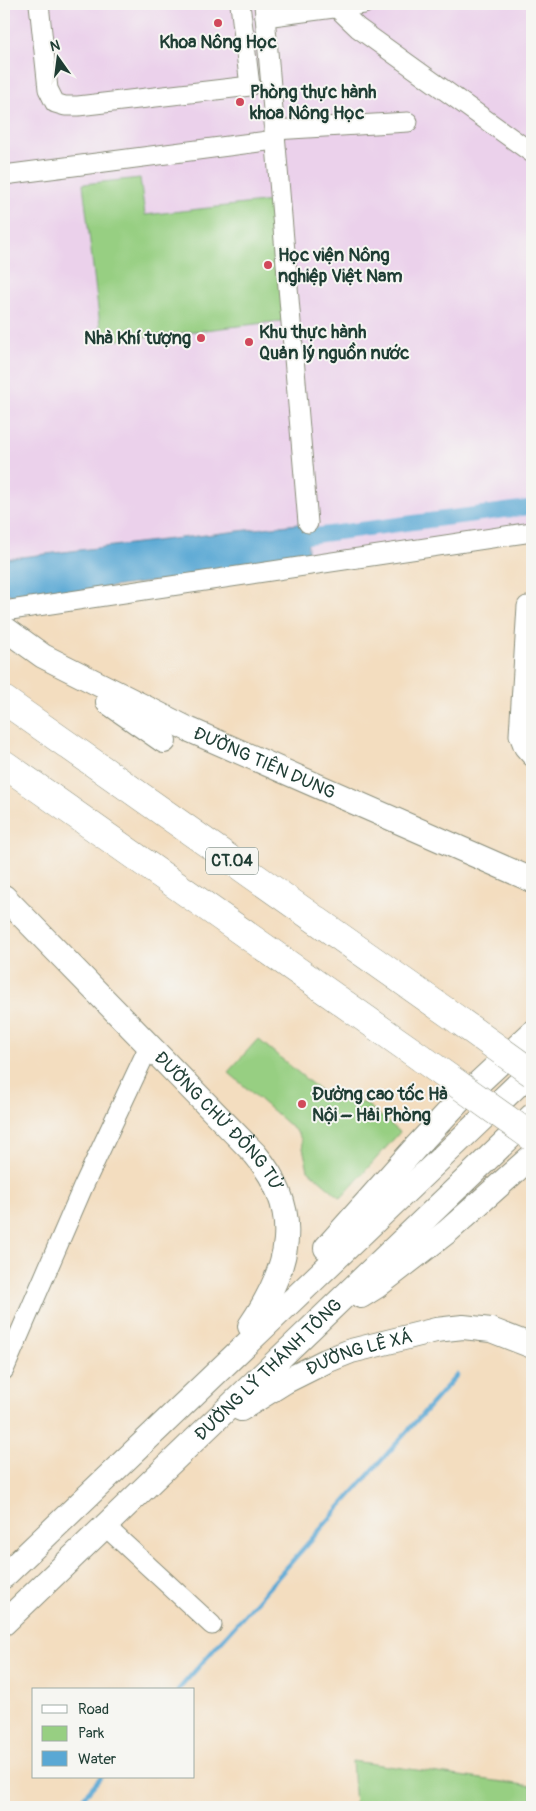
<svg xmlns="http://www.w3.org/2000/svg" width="536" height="1811" font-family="Pangolin,sans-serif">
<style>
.built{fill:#ebd1eb}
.green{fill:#97cf82;stroke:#5b865b}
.water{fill:#5aa8d4;stroke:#3c7284}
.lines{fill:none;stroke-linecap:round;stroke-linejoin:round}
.stream{stroke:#5aa8d4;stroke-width:4.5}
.canal{stroke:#5aa8d4;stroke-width:15}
.minor-casing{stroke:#898d7a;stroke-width:21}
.major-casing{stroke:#898d7a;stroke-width:26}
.highway-casing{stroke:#898d7a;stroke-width:29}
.minor{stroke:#fff;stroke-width:19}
.major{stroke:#fff;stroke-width:24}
.highway{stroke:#fff;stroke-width:28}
.highway-bridge-casing{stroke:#898d7a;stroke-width:29;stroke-linecap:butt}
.highway-bridge{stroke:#fff;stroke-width:28}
.poi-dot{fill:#d1495b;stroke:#f6f6f2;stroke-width:2}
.labels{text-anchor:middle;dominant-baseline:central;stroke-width:4;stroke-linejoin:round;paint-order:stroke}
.shield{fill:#f6f6f2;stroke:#60746d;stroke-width:1}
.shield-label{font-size:16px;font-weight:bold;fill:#1f3d34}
.poi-label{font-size:18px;font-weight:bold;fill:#1f3d34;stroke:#f6f6f2;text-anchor:start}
.street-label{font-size:18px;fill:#1f3d34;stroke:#f6f6f2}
</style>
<rect width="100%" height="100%" fill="#f6f6f2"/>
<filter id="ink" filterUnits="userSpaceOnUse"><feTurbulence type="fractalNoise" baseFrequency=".02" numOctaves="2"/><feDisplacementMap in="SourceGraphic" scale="10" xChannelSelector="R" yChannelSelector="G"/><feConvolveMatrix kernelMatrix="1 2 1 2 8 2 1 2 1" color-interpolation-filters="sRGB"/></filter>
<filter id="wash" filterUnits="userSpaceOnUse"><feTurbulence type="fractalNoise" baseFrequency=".0096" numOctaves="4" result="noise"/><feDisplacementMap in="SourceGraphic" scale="20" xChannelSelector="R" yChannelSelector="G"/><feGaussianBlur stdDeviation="1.12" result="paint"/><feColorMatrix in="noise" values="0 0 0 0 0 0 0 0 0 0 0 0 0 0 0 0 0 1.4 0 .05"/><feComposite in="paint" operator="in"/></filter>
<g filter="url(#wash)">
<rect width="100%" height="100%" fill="#f3ddbf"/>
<path class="built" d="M4 4H532V526L16 599 4 590Z"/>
<g class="green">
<path d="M140 178 145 215 281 200 290 320 102 342 83 184Z"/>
<path d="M258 1039 330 1099 365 1103 400 1132 341 1198 308 1170 301 1139 297 1132 228 1072Z"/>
<path d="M352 1761 532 1786V1807H355Z"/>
</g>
<path class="water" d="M306 523 309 562 16 599 4 590V559Z"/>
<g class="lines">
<g class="stream">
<path d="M178 1690 457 1375"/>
<path d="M75 1807 101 1777"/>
</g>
<path class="canal" d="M288 539 532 507"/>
</g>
</g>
<g filter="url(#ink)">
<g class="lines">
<g class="minor-casing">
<g id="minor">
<path d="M39 4 48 89 55 103 65 106H78L250 86 240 4"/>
<path d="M264 4 308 523"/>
<path d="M333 4 358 28 532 153"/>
<path d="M265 17 364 4"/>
<path d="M274 130 408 122"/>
<path d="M4 175 275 140"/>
<path d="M527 606 519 735 524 748 532 757"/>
<path d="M4 611 532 532"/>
<path d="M4 1370 83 1187 149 1046"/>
<path d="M105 1526 212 1625"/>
</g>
</g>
<g class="major-casing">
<g id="major">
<path id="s1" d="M4 628 43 656 190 730 532 880"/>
<path d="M108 702 164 741"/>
<path id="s2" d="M4 897 255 1154C305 1213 289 1269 250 1326"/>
<path d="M326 1248 415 1148 458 1102 532 1033"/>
<path d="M361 1296 377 1286 448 1231 532 1156"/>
<path id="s3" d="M241 1409 286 1381 326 1361 351 1351 436 1330 463 1327 491 1330 532 1346"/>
<path d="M4 1576 532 1071"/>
<path id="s4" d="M4 1623 532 1116"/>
</g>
</g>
<g class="highway-casing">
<g id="highway">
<path d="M4 700 461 1022"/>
<path d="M4 764 424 1060"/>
</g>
</g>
<use href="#minor" class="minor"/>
<use href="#major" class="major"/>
<use href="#highway" class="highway"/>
<g class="highway-bridge-casing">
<g id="highway-bridge">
<path d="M461 1022 532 1073"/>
<path d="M424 1060 532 1137"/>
</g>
</g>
<use href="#highway-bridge" class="highway-bridge"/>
</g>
</g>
<g class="poi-dot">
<circle cx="218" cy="23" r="5"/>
<circle cx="240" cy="102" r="5"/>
<circle cx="268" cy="265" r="5"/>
<circle cx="201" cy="338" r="5"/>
<circle cx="249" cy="342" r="5"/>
<circle cx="302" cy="1104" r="5"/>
</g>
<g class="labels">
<rect class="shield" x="206" y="847.5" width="52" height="27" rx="4"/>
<g class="shield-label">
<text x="232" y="861">CT.04</text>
</g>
<g class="poi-label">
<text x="218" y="42" text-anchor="middle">Khoa Nông Học</text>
<text x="250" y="92">Phòng thực hành<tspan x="250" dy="21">khoa Nông Học</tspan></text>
<text x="278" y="255">Học viện Nông<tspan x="278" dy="21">nghiệp Việt Nam</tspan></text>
<text x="259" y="332">Khu thực hành<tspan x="259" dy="21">Quản lý nguồn nước</tspan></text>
<text x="191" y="338" text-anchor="end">Nhà Khí tượng</text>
<text x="312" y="1094">Đường cao tốc Hà<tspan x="312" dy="21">Nội – Hải Phòng</tspan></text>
</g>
<g class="street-label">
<text stroke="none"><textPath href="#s1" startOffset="294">ĐƯỜNG TIÊN DUNG</textPath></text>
<text stroke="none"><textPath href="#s2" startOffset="311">ĐƯỜNG CHỬ ĐỒNG TỬ</textPath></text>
<text stroke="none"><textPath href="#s3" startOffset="132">ĐƯỜNG LÊ XÁ</textPath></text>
<text stroke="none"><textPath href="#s4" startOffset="366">ĐƯỜNG LÝ THÁNH TÔNG</textPath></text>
</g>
</g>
<rect width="536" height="1811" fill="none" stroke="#f6f6f2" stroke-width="20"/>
<rect x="32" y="1688" width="162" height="90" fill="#f6f6f2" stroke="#a0aca6"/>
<rect x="42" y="1705" width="25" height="8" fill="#ffffff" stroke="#a0aca6"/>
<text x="78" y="1714" font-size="15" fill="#1f3d34">Road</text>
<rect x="42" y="1726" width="25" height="15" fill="#97cf82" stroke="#a0aca6"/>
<text x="78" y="1738" font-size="15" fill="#1f3d34">Park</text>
<rect x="42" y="1751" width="25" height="15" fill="#5aa8d4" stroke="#a0aca6"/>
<text x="78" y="1764" font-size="15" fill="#1f3d34">Water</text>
<g transform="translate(58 58) rotate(346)" stroke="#f6f6f2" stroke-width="4" paint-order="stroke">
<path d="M0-4L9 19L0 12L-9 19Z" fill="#1f3d34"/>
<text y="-8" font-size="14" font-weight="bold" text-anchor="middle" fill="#1f3d34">N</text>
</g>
</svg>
